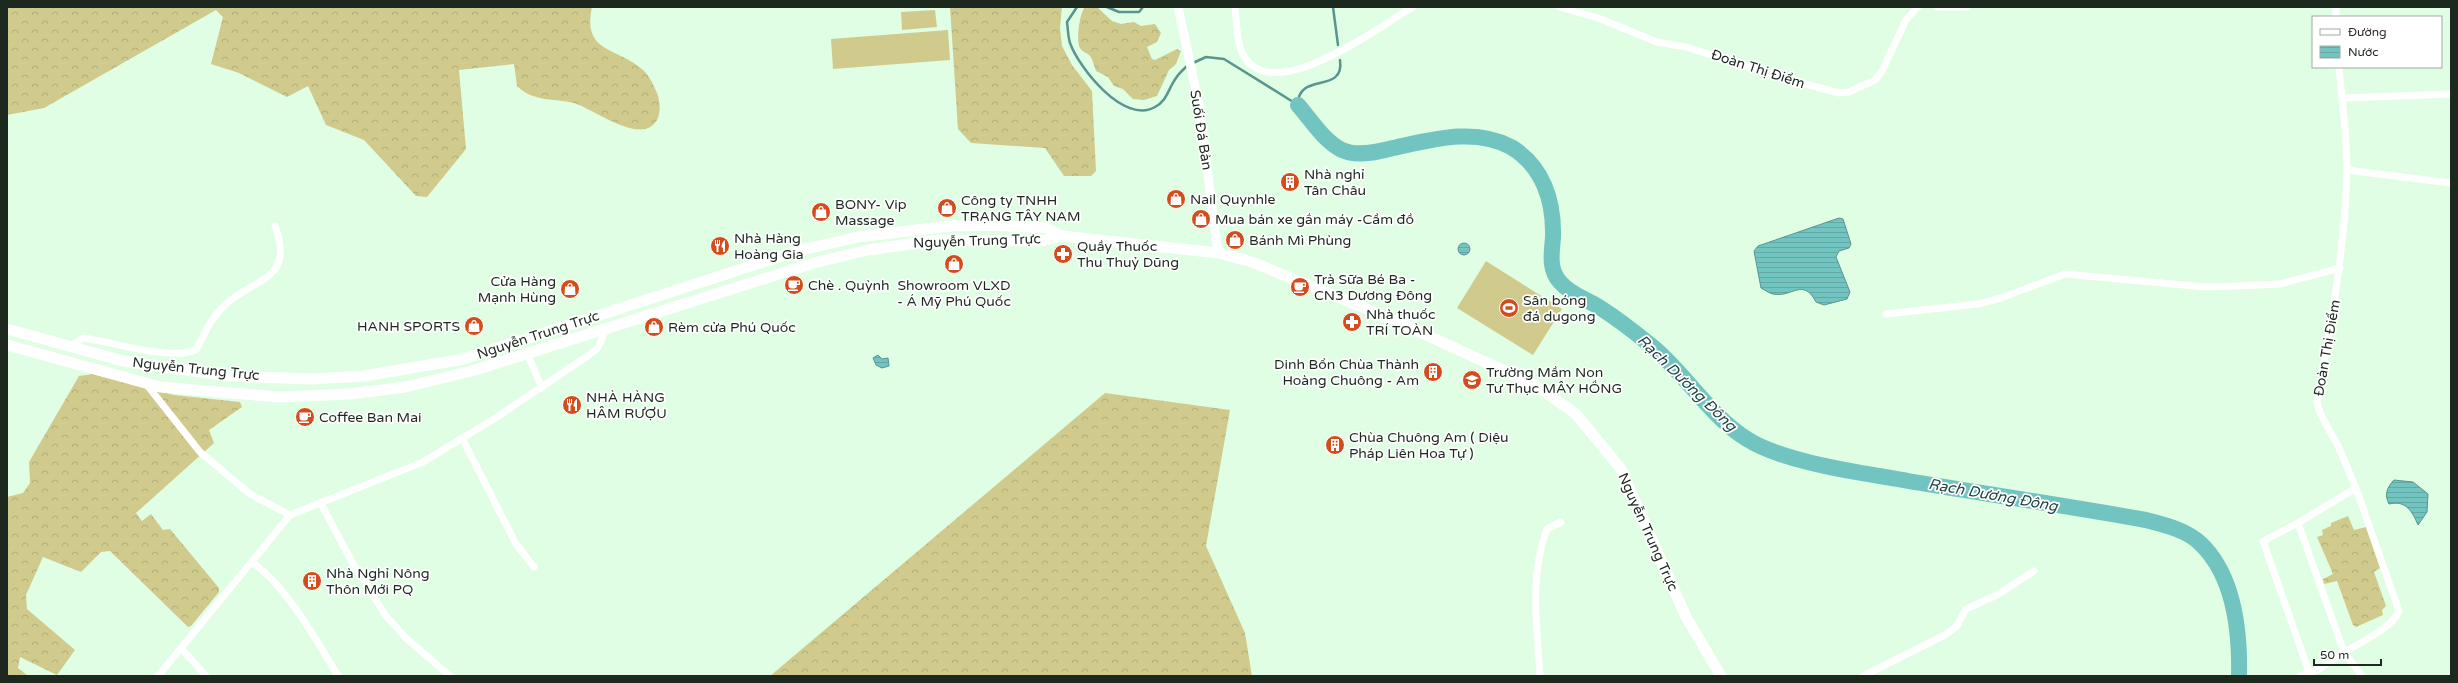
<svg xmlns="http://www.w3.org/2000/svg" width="2458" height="683" font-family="'Varela Round',sans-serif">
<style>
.grass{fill:#d0cb8d}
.forest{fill:url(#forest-crowns)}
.water{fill:url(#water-rules);stroke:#589590}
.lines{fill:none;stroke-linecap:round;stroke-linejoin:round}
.stream{stroke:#589590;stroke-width:2.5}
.river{stroke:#72c4c1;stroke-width:16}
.minor{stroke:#fff;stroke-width:7}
.tertiary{stroke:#fff;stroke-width:9}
.primary{stroke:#fff;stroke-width:11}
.labels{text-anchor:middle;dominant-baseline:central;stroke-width:3.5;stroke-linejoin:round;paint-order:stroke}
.street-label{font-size:14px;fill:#1d281f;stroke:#fff}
.poi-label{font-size:14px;fill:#1d281f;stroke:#fff;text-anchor:start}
.water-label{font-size:15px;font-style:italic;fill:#1f4644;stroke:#fff}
</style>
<defs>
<pattern id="forest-crowns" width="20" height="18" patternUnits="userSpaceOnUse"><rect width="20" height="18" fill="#d0cb8d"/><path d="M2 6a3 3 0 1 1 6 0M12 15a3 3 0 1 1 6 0" fill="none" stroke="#b2ae79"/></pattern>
<pattern id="water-rules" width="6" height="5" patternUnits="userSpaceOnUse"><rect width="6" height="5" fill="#72c4c1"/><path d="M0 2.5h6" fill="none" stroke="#62a8a5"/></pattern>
</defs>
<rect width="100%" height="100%" fill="#e0fee3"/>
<g class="grass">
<path d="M935 10 937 27 902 30 901 12Z"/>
<path d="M948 30 950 60 833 69 831 39Z"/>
<path d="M1486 261 1562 309 1533 355 1457 308Z"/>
</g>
<g class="forest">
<path d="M7 7H592C582 54 617 46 643 70 649 75 654 86 657 93 660 100 661 113 657 120 642 147 592 108 574 103 553 98 533 102 517 86L514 64 459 70 466 149 427 197 416 196 364 140 326 125 308 86 287 97 239 73 211 64 223 17 216 10 44 108 7 115Z"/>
<path d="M950 7H1062L1060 28 1062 46 1072 65 1092 91 1096 171 1091 176H1064L1045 148 971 143 958 129Z"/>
<path d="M1085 7H1097L1112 21 1121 24 1134 22 1141 26 1155 24 1161 33 1157 42 1147 47 1152 59 1155 60 1177 49 1181 51 1176 64 1169 70 1157 96 1144 100 1133 99 1123 89 1114 86 1108 77 1096 71C1094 66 1093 60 1090 56 1088 53 1082 52 1080 48 1076 41 1079 14 1085 7Z"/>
<path d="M93 374 174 395 240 402 242 407 209 430 214 443 136 513 142 521 151 514 163 530 170 529 219 588V592L191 626 188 627 110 551 101 552 81 572 43 557 26 595 27 609 75 650 57 675 20 657 18 668 28 676H7V497L23 493 30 483 29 462 79 376Z"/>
<path d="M1105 393 1230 410 1206 546 1245 633 1252 676H770Z"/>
<path d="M2348 516 2354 530 2366 527 2380 568 2374 572 2386 606 2382 610 2383 615 2356 627 2353 625 2337 581 2324 584 2323 579 2333 574 2317 537 2323 535 2322 530 2331 526V523Z"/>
</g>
<g class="water">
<path d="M1839 218 1843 219 1851 244 1849 248 1839 251 1836 257 1850 292 1847 299 1824 305 1816 302C1803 277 1792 298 1773 294 1769 293 1765 290 1761 288L1754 251 1758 246Z"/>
<circle cx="1464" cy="249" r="6"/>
<path d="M878 355 882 359 888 358 889 366 882 368 876 365 873 358Z"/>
<path d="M2394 480 2413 482 2428 494 2427 512 2418 525C2412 511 2406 500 2389 504 2384 495 2387 487 2394 480Z"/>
</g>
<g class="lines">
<g class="stream">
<path d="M1077 7 1067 22C1068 29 1068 37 1070 43 1079 68 1124 125 1155 107 1167 101 1168 89 1176 78 1179 73 1184 69 1188 65"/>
<path d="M1107 7 1119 12H1139L1143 7"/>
<path d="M1333 7 1338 45"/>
<path d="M1193 63 1206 57 1224 59 1298 105"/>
<path d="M1298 105C1297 71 1345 95 1340 60"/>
</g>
<path class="river" d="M1298 105C1311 120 1324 141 1342 150 1357 157 1378 152 1393 148 1431 140 1475 127 1511 147 1543 166 1554 201 1553 237 1552 252 1548 269 1560 282 1570 294 1586 299 1599 307 1618 319 1636 333 1654 348 1687 376 1710 416 1747 439 1784 463 1864 473 1908 481 1987 494 2067 506 2146 520 2165 525 2187 530 2201 544 2235 577 2240 632 2239 676"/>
<g class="minor">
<path d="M1235 7C1237 22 1236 44 1245 58 1277 105 1381 25 1413 7"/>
<path d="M1559 7 1598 18 1657 42 1686 47 1783 78 1839 93 1849 92 1875 80 1882 71 1906 20 1918 7"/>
<path d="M1938 7H1967"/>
<path d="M2336 7V17"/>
<path d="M2339 67C2342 101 2347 136 2347 170 2345 248 2331 325 2317 402L2320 413 2339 448 2356 488 2399 611C2393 627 2359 644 2344 652L2362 676"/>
<path d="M2344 98 2451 94"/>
<path d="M2347 170 2451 183"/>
<path d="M1886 314 1978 304 2001 298 2065 274 2205 287 2237 286 2280 284 2340 268"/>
<path d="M69 347 83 338C114 342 169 361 196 350 205 333 211 317 226 304 256 277 295 280 275 226"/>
<path d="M527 353 542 388"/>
<path d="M147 385 200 452 250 494 290 515 423 462 494 419 589 355 598 348 606 329"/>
<path d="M462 438 516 544 534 567"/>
<path d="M320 502 351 560 386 616 406 638 450 676"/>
<path d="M2298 523 2344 652 2319 669 2300 676"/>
<path d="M253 563C286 586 317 641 338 676"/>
<path d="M181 648 206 676"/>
<path d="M2309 672 2263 541 2298 523 2356 488"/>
<path d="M158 676 290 515"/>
<path d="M1540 676C1537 627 1529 576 1547 529L1561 522"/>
<path d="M1863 676 1945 635 1957 626 1966 609 1997 595 2034 571"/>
</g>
<path class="tertiary" d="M1178 7 1199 105 1218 253"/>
<g class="primary">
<path d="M7 329 123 361 229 376 312 379 364 376 464 359 797 251 858 237 950 226 989 225 1046 228 1062 236"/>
<path d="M7 345 160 387 279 397 350 394 405 387 472 371 814 263 868 250 939 240 1041 241 1062 236 1218 253 1252 262 1396 321 1535 385 1576 414 1621 469 1686 617 1721 676"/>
</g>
</g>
<defs>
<g id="building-disc" transform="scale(1)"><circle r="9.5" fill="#d34c1d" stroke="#fff"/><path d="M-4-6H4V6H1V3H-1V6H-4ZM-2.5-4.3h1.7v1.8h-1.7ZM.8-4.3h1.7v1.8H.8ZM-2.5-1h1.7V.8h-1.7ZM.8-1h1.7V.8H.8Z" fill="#fff"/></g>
<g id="shop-disc" transform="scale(1)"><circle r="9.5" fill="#d34c1d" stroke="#fff"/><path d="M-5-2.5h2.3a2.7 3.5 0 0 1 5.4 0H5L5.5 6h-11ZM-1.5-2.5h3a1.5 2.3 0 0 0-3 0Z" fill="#fff"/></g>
<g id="restaurant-disc" transform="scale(1)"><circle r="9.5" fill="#d34c1d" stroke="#fff"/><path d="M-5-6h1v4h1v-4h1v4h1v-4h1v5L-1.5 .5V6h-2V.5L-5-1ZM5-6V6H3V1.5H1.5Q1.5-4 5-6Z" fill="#fff"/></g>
<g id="pharmacy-disc" transform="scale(1)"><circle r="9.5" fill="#d34c1d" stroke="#fff"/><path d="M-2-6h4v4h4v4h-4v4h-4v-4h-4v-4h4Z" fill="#fff"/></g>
<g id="cafe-disc" transform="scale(1)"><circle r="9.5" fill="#d34c1d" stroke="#fff"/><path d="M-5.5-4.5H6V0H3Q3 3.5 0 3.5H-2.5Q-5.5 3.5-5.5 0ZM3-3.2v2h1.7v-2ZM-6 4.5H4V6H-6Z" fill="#fff"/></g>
<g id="stadium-disc" transform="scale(1)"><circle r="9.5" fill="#d34c1d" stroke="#fff"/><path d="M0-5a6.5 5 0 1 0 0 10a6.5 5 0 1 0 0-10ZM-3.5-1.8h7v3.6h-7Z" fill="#fff"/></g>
<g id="school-disc" transform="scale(1)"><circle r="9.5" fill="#d34c1d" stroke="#fff"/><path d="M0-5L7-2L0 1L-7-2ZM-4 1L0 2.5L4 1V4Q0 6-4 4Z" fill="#fff"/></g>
</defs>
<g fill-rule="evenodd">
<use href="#building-disc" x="1290" y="182"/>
<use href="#shop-disc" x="1176" y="199"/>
<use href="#shop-disc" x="947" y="208"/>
<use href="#shop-disc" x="821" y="212"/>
<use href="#shop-disc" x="1201" y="219"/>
<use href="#shop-disc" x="1235" y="240"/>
<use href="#restaurant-disc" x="720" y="246"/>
<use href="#pharmacy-disc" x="1063" y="254"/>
<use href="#shop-disc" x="954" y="264"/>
<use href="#cafe-disc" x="794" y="285"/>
<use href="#cafe-disc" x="1300" y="287"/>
<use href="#shop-disc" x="570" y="289"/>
<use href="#stadium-disc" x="1509" y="308"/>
<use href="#pharmacy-disc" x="1352" y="322"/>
<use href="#shop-disc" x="474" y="326"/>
<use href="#shop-disc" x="654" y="327"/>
<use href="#building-disc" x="1433" y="372"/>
<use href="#school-disc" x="1472" y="380"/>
<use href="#restaurant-disc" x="572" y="405"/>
<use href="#cafe-disc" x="305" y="417"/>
<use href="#building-disc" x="1335" y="445"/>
<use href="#building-disc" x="312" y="581"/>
</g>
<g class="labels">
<g class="street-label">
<text transform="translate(1758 69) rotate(18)">Đoàn Thị Điểm</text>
<text transform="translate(1201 130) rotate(81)">Suối Đá Bàn</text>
<text transform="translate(977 241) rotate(-2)">Nguyễn Trung Trực</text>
<text transform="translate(538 335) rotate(-18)">Nguyễn Trung Trực</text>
<text transform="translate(2327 348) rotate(-80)">Đoàn Thị Điểm</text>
<text transform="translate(196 369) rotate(6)">Nguyễn Trung Trực</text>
<text transform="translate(1648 532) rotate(66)">Nguyễn Trung Trực</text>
</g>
<g class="poi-label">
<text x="1304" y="174">Nhà nghỉ<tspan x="1304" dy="16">Tân Châu</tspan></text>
<text x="1190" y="199">Nail Quynhle</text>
<text x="961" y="200">Công ty TNHH<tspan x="961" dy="16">TRẠNG TÂY NAM</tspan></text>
<text x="835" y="204">BONY- Vip<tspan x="835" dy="16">Massage</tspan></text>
<text x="1215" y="219">Mua bán xe gắn máy -Cầm đồ</text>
<text x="734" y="238">Nhà Hàng<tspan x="734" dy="16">Hoàng Gia</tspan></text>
<text x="1249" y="240">Bánh Mì Phùng</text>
<text x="1077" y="246">Quầy Thuốc<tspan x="1077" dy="16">Thu Thuỷ Dũng</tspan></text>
<text x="1314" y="279">Trà Sữa Bé Ba -<tspan x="1314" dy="16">CN3 Dương Đông</tspan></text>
<text x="556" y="281" text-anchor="end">Cửa Hàng<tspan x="556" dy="16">Mạnh Hùng</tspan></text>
<text x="808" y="285">Chè . Quỳnh</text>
<text x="954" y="285" text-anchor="middle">Showroom VLXD<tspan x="954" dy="16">- Á Mỹ Phú Quốc</tspan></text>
<text x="1523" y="300">Sân bóng<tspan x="1523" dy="16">đá dugong</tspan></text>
<text x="1366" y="314">Nhà thuốc<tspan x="1366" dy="16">TRÍ TOÀN</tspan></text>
<text x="460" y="326" text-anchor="end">HANH SPORTS</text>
<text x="668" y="327">Rèm cửa Phú Quốc</text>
<text x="1419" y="364" text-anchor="end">Dinh Bổn Chùa Thành<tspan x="1419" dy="16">Hoàng Chuông - Am</tspan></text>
<text x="1486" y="372">Trường Mầm Non<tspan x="1486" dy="16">Tư Thục MÂY HỒNG</tspan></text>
<text x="586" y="397">NHÀ HÀNG<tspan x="586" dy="16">HÂM RƯỢU</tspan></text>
<text x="319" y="417">Coffee Ban Mai</text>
<text x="1349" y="437">Chùa Chuông Am ( Diệu<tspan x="1349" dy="16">Pháp Liên Hoa Tự )</tspan></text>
<text x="326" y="573">Nhà Nghỉ Nông<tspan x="326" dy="16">Thôn Mới PQ</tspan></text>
</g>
<g class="water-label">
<text transform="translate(1687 383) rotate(44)">Rạch Dương Đông</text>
<text transform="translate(1993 495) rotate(10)">Rạch Dương Đông</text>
</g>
</g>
<rect width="2458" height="683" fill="none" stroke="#1d281f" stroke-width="16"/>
<rect x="2312" y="16" width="130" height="52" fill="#ffffff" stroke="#a5a9a5"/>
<rect x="2320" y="29" width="20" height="6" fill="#ffffff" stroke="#a5a9a5"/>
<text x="2348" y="36" font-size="12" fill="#1d281f">Đường</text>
<rect x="2320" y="46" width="20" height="12" fill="url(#water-rules)" stroke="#a5a9a5"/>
<text x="2348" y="56" font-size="12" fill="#1d281f">Nước</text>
<path d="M2314 659v6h67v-6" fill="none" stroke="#1d281f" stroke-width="2"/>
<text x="2320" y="659" font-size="12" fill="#1d281f" stroke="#ffffff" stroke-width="3" paint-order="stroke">50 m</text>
</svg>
